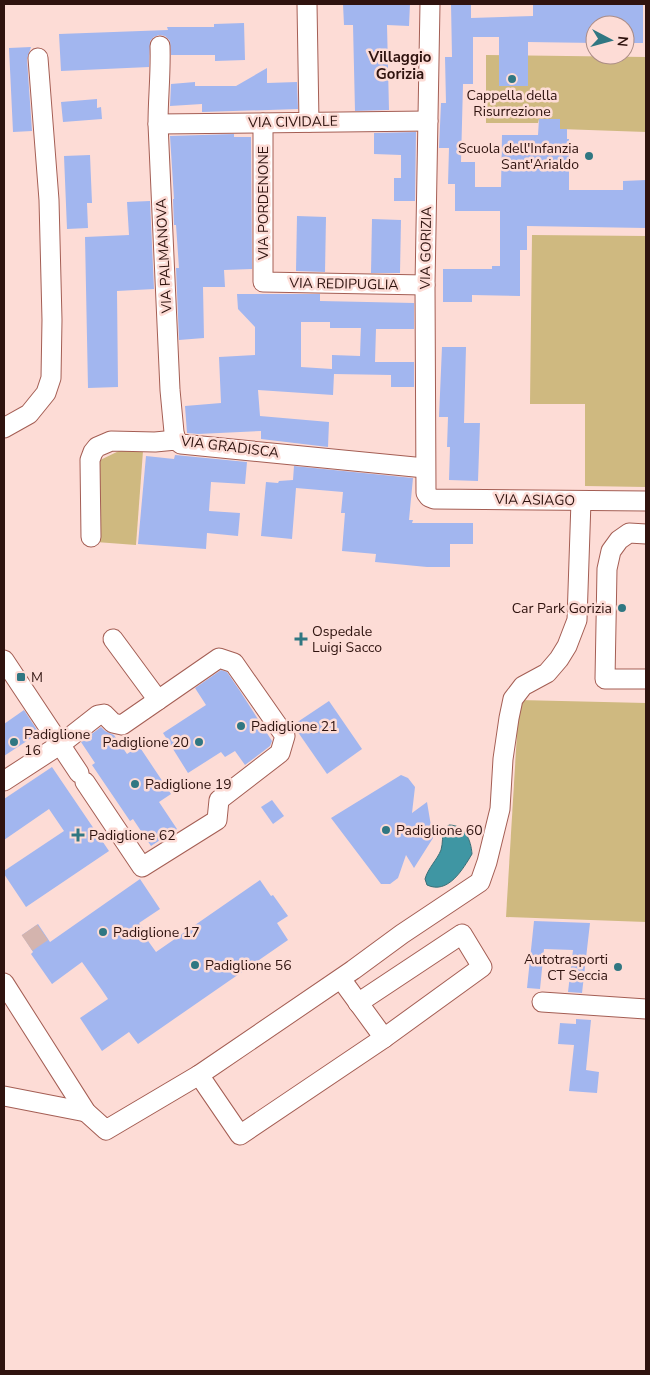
<svg xmlns="http://www.w3.org/2000/svg" width="650" height="1375" font-family="'Nunito Sans',sans-serif">
<style>
.green{fill:#cfb980}
.water{fill:#3f96a3;stroke:#3a6f77}
.building{fill:#a2b6ef;fill-rule:evenodd}
.lines{fill:none;stroke-linecap:round;stroke-linejoin:round}
.minor-tunnel{stroke:#d4b4ae;stroke-width:19;stroke-dasharray:19 9;stroke-linecap:butt}
.minor-casing{stroke:#a45e54;stroke-width:21}
.minor{stroke:#fff;stroke-width:19}
.poi-dot{fill:#307782;stroke:#fddcd6;stroke-width:2}
.labels{text-anchor:middle;dominant-baseline:central;stroke-width:5;stroke-linejoin:round;paint-order:stroke}
.poi-label{font-size:14px;fill:#2f130f;stroke:#fddcd6;text-anchor:start}
.street-label{font-size:14px;fill:#2f130f;stroke:#fddcd6}
.neighbourhood-label{font-size:15px;font-weight:bold;fill:#2f130f;stroke:#fddcd6}
</style>
<rect width="100%" height="100%" fill="#fddcd6"/>
<g class="green">
<path d="M486 55 646 57V132L560 129V119H539L538 123H486Z"/>
<path d="M532 235 646 236V487L585 486V404H530Z"/>
<path d="M123 449 143 451 136 545 96 542 94 463Z"/>
<path d="M519 700 646 703V922L506 917Z"/>
</g>
<path class="water" d="M449 825C465 825 471 840 472 854 463 869 448 895 427 885L425 879C428 868 437 860 441 850 443 843 442 836 444 829Z"/>
<g class="building">
<path d="M343 4H410L409 26 387 25 389 110 355 111 353 25H344Z"/>
<path d="M451 4H471V18L533 16V4H643V43H625V25H595V43L528 42V86H499V37H473V84H463L461 162H475V187H501L502 135H538L539 119H560V129H567V139H569V190H623V181L646 180V228L527 226V250H520V296L472 295V302H443V269H492V266H500V211H455V184H448L449 148H439L441 103H446L445 57H452Z"/>
<path d="M244 23 245 60 215 61V55H171L170 41 165 36 159 35 154 37 150 41 149 67 61 71 59 34 168 30 167 27H214V24Z"/>
<path d="M31 47 27 59 32 131 13 132 9 48Z"/>
<path d="M267 68V83L297 82 298 109 202 112V104L170 106 171 84 195 82V86H236Z"/>
<path d="M97 99V108L101 107 102 119 63 122 61 102Z"/>
<path d="M416 132 415 201H394V178H401V155L374 154V133Z"/>
<path d="M234 134V137H251L252 269 224 270 225 287H203L204 338 179 340 176 268H179L176 225H174L173 199H174L170 136Z"/>
<path d="M90 155 92 203H87L88 228 67 229 64 156Z"/>
<path d="M150 201 154 289 117 291 118 387 88 388 85 237 129 235 127 202Z"/>
<path d="M297 216 326 217 325 272 296 271Z"/>
<path d="M372 219 401 220 400 273H371Z"/>
<path d="M237 294H320V301L414 303V329H376L375 362H414V387H391V375L334 374 333 395 258 390 260 416 329 422 328 447 261 439V431L198 434 187 433 185 406 221 403 219 357 255 355V327L238 309ZM301 322H330V328H361L360 356 332 355V369L301 367Z"/>
<path d="M442 347H466L464 423H480L478 481 449 480 450 447H447L448 417H439Z"/>
<path d="M175 455 247 462 245 484 211 482 209 511 240 513 238 536 207 533 206 549 138 544 146 456 174 459Z"/>
<path d="M294 466 413 478 409 520H413L412 523H473V544H450V567H427L375 562 376 554 342 551 345 513H341L343 492 296 488 292 539 261 536 266 482 278 483 279 481 293 480Z"/>
<path d="M221 670 227 672 240 691 272 741 270 746 245 765 235 751 225 757 221 752 188 773 163 733 206 705 195 688Z"/>
<path d="M329 701 362 749 327 774 293 725Z"/>
<path d="M24 710 39 733 4 756V724Z"/>
<path d="M101 727 105 731 114 735 127 754 139 746 171 794 159 802 177 829 151 846 133 819 130 821 92 765 95 763 81 742Z"/>
<path d="M52 767 109 851 26 907 4 874V871L64 831 49 809 4 840V799Z"/>
<path d="M401 775 408 778 415 787 412 813 427 802 433 838 414 868 406 855 398 878 390 884H381L331 818Z"/>
<path d="M272 800 284 816 273 824 261 807Z"/>
<path d="M140 879 160 909 139 923 144 930 141 931 156 952 260 880 271 896 273 895 288 916 277 923 288 940 138 1044 129 1032 102 1051 80 1018 108 999 102 990 82 962 52 984 31 954 33 952 22 935 38 924 50 942Z"/>
<path d="M534 921 590 923 582 993 568 992 573 950 544 949 540 989 527 988Z"/>
<path d="M576 1019 591 1020 586 1070 599 1072 597 1093 569 1091 574 1045 558 1044 560 1023 576 1024Z"/>
</g>
<g class="lines">
<path class="minor-tunnel" d="M27 943 43 932"/>
<g class="minor-casing">
<g id="minor">
<path d="M307 4 309 122"/>
<path d="M430 4 425 285 426 493 429 497 434 499 646 501"/>
<path d="M160 46C161 72 158 98 158 124L170 390 174 432 176 440"/>
<path d="M263 123V282L425 285"/>
<path d="M158 124 428 121"/>
<path d="M4 428 29 414 46 393 51 378 52 320 49 200 38 58"/>
<path d="M646 534 629 533 619 540 611 551 607 569 605 679H646"/>
<path d="M91 537 90 460 93 452 97 447 111 441 155 442 176 440 181 444 425 468"/>
<path d="M113 639 158 700"/>
<path d="M4 660 79 773"/>
<path d="M4 781 61 744 98 715 104 714 113 723 122 725 219 658 234 663 285 736 280 753 219 800 217 820 142 867 85 782"/>
<path d="M341 979 384 1038"/>
<path d="M4 983 86 1112 106 1130 199 1075 353 970 402 934 480 882 487 862 500 809 503 759 509 718 513 699 523 686 547 673 559 659 567 646 577 620 581 501"/>
<path d="M542 1002 646 1009"/>
<path d="M199 1075 240 1135 384 1038 482 967 462 934 358 1003"/>
<path d="M4 1096 86 1112"/>
</g>
</g>
<use href="#minor" class="minor"/>
</g>
<g class="poi-dot">
<circle cx="512" cy="79" r="5"/>
<circle cx="589" cy="156" r="5"/>
<circle cx="622" cy="608" r="5"/>
<path d="M298.5 631.5h5v5h5v5h-5v5h-5v-5h-5v-5h5z"/>
<rect x="16" y="672" width="10" height="10" rx="2.5"/>
<circle cx="241" cy="726" r="5"/>
<circle cx="14" cy="742" r="5"/>
<circle cx="199" cy="742" r="5"/>
<circle cx="135" cy="784" r="5"/>
<circle cx="386" cy="830" r="5"/>
<path d="M75.5 827.5h5v5h5v5h-5v5h-5v-5h-5v-5h5z"/>
<circle cx="103" cy="932" r="5"/>
<circle cx="195" cy="965" r="5"/>
<circle cx="618" cy="967" r="5"/>
</g>
<g class="labels">
<g class="poi-label">
<text x="512" y="95" text-anchor="middle">Cappella della<tspan x="512" dy="16">Risurrezione</tspan></text>
<text x="579" y="148" text-anchor="end">Scuola dell'Infanzia<tspan x="579" dy="16">Sant'Arialdo</tspan></text>
<text x="612" y="608" text-anchor="end">Car Park Gorizia</text>
<text x="312" y="631">Ospedale<tspan x="312" dy="16">Luigi Sacco</tspan></text>
<text x="31" y="677">M</text>
<text x="251" y="726">Padiglione 21</text>
<text x="24" y="734">Padiglione<tspan x="24" dy="16">16</tspan></text>
<text x="189" y="742" text-anchor="end">Padiglione 20</text>
<text x="145" y="784">Padiglione 19</text>
<text x="396" y="830">Padiglione 60</text>
<text x="89" y="835">Padiglione 62</text>
<text x="113" y="932">Padiglione 17</text>
<text x="608" y="959" text-anchor="end">Autotrasporti<tspan x="608" dy="16">CT Seccia</tspan></text>
<text x="205" y="965">Padiglione 56</text>
</g>
<g class="street-label">
<text transform="translate(293 122) rotate(-1)">VIA CIVIDALE</text>
<text transform="translate(263 203) rotate(-90)">VIA PORDENONE</text>
<text transform="translate(426 248) rotate(-89)">VIA GORIZIA</text>
<text transform="translate(164 256) rotate(-93)">VIA PALMANOVA</text>
<text transform="translate(344 284) rotate(1)">VIA REDIPUGLIA</text>
<text transform="translate(230 447) rotate(7)">VIA GRADISCA</text>
<text transform="translate(535 500) rotate(1)">VIA ASIAGO</text>
</g>
<g class="neighbourhood-label">
<text x="400" y="57">Villaggio<tspan x="400" dy="17">Gorizia</tspan></text>
</g>
</g>
<rect width="650" height="1375" fill="none" stroke="#2f130f" stroke-width="10"/>
<g transform="translate(610 40) rotate(96)"><circle r="24" fill="#fddcd6" stroke="#ab8c86"/>
<path d="M0-4L9 19L0 12L-9 19Z" fill="#307782"/>
<text y="-8" font-size="14" font-weight="bold" text-anchor="middle" fill="#2f130f">N</text>
</g>
</svg>
